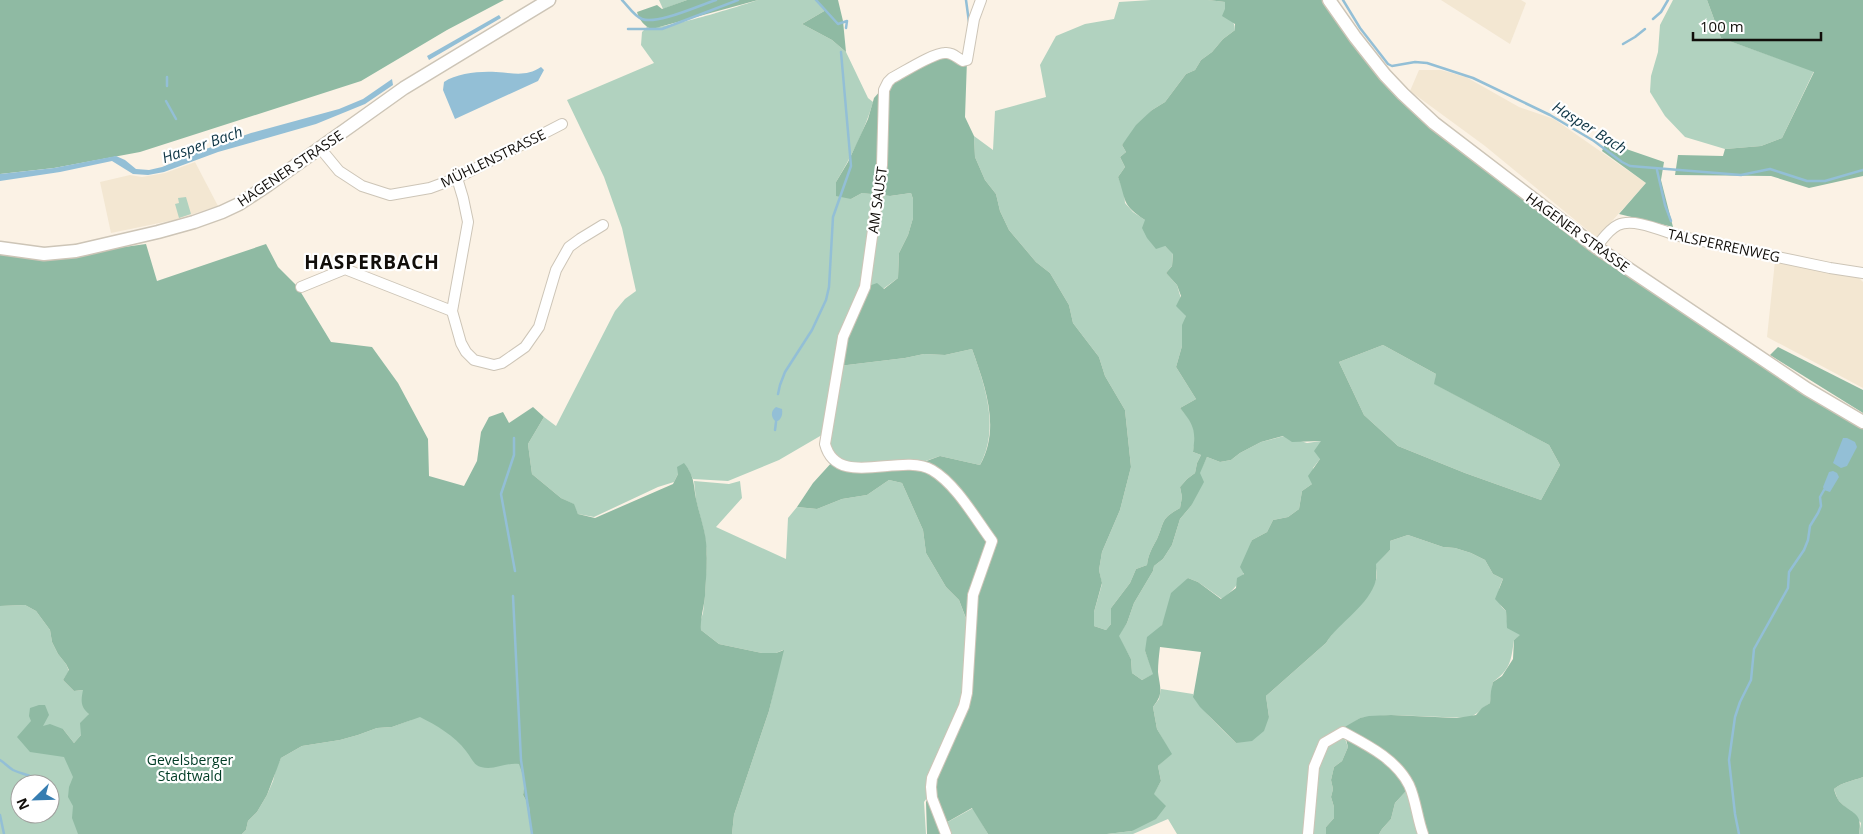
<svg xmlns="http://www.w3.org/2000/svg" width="1863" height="834" font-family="'Open Sans',sans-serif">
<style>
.built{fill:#f3e7d2}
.green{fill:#b1d2bf;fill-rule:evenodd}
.forest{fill:#8fbaa3;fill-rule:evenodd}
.water{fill:#93bfd6}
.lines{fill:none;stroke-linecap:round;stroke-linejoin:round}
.stream{stroke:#93bfd6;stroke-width:2.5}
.minor-casing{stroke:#cdc5b7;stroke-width:12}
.major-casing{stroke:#cdc5b7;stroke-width:15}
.minor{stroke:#fff;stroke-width:10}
.major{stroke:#fff;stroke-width:12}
.labels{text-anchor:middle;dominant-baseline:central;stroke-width:4.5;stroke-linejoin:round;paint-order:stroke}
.street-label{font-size:14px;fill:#110e0a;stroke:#fff}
.park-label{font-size:14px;fill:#013c25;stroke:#fff}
.water-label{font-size:15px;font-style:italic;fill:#0f3646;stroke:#fff}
.district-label{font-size:19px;font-weight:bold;letter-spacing:1px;fill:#110e0a;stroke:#fff}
</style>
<rect width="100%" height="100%" fill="#fbf2e5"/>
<g class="built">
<path d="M1441 0H1521L1526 3 1510 44Z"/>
<path d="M1419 70H1441L1466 77 1519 107 1554 119 1646 183 1597 238 1485 146 1410 91Z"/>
<path d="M195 162 218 206 174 220 111 233 100 182 130 175 142 177 165 173Z"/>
<path d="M1775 261 1859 278 1863 282V388L1767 337Z"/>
</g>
<g class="green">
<path d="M659 0H687L663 9Z"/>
<path d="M758 0H816L826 10 802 24 832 40 846 52 868 98 873 102C865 130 851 157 836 182L851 199 862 193 876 194 864 287 842 337 827 432 779 460 728 481 693 479 688 469 678 474 674 482 658 487 594 517 578 514 573 504 561 498 532 474 528 444 544 417 556 426 615 311 625 299 636 291 622 228 604 177 567 100 654 63 641 45 642 32 647 27C661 31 740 6 758 0Z"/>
<path d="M1151 0H1208L1225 2C1225 13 1235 19 1235 30L1223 39 1212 52 1201 60 1195 70 1186 74 1165 102 1152 110 1122 145 1126 152 1120 157 1125 167 1118 177 1124 192 1125 203 1133 212 1145 220 1165 246 1173 253 1172 266 1166 273 1177 285 1186 316 1182 346 1176 367 1196 399 1180 408C1195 425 1197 429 1193 452L1201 455 1197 463 1195 473 1187 479 1180 487 1182 497 1180 508C1160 519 1165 521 1157 539 1152 548 1148 555 1147 565L1136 569 1130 583 1111 608V624L1106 630 1094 626V612L1102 584 1099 570 1102 552 1120 510 1131 467 1125 410 1105 376 1099 357 1073 323 1069 305 1050 273 1036 262 1009 230 1000 211 996 194 985 180 975 157 974 136 993 150 995 111 1046 97 1040 65 1056 36 1085 24 1114 19 1119 2Z"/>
<path d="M1673 0H1707L1721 38 1814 71 1782 138 1761 146 1725 149 1685 137 1665 116 1650 92 1651 76 1658 52 1660 25Z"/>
<path d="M911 193 913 199V218L908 235 899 253 898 278 883 289 866 287 878 195 890 196Z"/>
<path d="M186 197 191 214 179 218 175 204 179 203 178 198Z"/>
<path d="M1383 345 1436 374 1435 384 1549 445 1560 465 1541 500 1465 473 1398 446 1364 415 1339 362Z"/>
<path d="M972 349C985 386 1000 428 980 465L940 456 917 464 850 466 829 451 839 366 905 358 924 354 945 355Z"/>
<path d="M1284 436 1307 443 1321 441 1320 459 1313 468 1312 484 1302 491 1299 509 1288 517 1273 520 1267 532 1252 540C1245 569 1247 580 1222 599L1198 582 1188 578 1162 625 1145 651 1154 674 1142 680 1132 673 1131 659 1118 636 1127 623 1134 603 1153 571 1154 566 1163 559 1172 545 1180 519 1191 506 1199 473 1207 457 1220 462 1231 460 1240 453 1261 442Z"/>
<path d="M889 480 902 483 923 530 926 553 946 587 959 600 971 632 965 690 930 794 924 802 926 834H732L734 815 769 711 783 650 776 653H762L719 644 701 630 700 622 703 613 705 595 707 554 704 531 696 500 694 481 729 484 740 481 742 498 716 527 786 559 788 518 797 507 817 509 842 499 867 495Z"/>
<path d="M1408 535 1443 547 1455 548 1471 553 1485 560 1493 574 1503 579C1497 591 1495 602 1506 611L1507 621 1521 635 1514 640C1511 660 1511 669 1493 682L1490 703C1482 708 1477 715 1468 718L1391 715 1360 718 1323 743 1306 834H1177L1168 819 1133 834H1107L1132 831 1161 781 1158 766 1171 754 1157 729 1153 707 1159 699 1161 689 1193 694C1195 704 1227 734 1236 743L1269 717 1266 696 1326 643C1340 621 1364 604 1376 580 1378 575 1376 569 1375 564L1390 550V541Z"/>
<path d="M474 591 523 774 525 787 523 795 529 806 531 834H242L246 830 248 821 257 812 267 795 273 781 276 769 281 758 302 746 340 740 358 735 377 728 392 727 411 720 272 742 229 834H0V606L25 605 36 611 50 630 52 642 58 654 66 664 69 671 63 680 74 691 83 690 89 714 81 735 74 743 63 729 82 785ZM20 784H50V814H20Z"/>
<path d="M1344 736 1348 747 1342 761 1334 767 1331 780 1333 789 1331 797 1334 807V818L1326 827V834H1312L1317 768 1327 744Z"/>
<path d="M1863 777V834H1859L1861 823 1838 800 1834 789C1842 782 1853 781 1863 777Z"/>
<path d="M1406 791 1419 834H1379L1382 829 1391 819 1395 803Z"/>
<path d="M973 808 988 834H947L944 824Z"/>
</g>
<g class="forest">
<path d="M0 0H504L447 30 361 81 140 152 54 168 0 174Z"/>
<path d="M687 0H758L652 29C645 27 639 20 637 12L657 5 662 9Z"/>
<path d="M816 0H838L843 21 846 52 832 40 802 24 826 10Z"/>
<path d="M1208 0H1329L1385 76 1549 213 1863 422V777C1853 781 1842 782 1834 789 1835 793 1837 798 1839 801 1852 815 1863 811 1859 834H1426L1406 791 1395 803 1391 819 1382 829 1379 834H1326V827L1334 818V807L1331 797 1333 789 1331 780 1334 767 1342 761 1348 747 1343 728 1360 718 1369 716 1391 715 1457 718 1476 715 1482 708 1490 703 1491 691 1493 682 1502 676 1513 659 1514 640 1520 635 1507 628 1506 611 1495 599 1503 579 1493 574 1485 560 1471 553 1455 548 1443 547 1408 535 1390 541V550L1376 564C1376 569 1377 575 1376 580 1369 606 1340 621 1326 643L1266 696 1269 717 1264 731 1252 741 1236 743 1200 707 1193 697 1201 652 1160 647C1159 655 1158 664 1158 672 1160 689 1164 693 1153 707L1157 729 1172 754 1158 766 1161 781 1154 794 1166 806 1156 819 1132 831 1107 834H988L972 808 942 825 945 834H927L926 802 931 793 964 706 972 634 959 600 946 587 926 553 923 530 902 483 889 480 867 495 842 499 817 509 797 507 813 483 833 461 840 465 913 466 940 456 980 465C1001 428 985 386 972 349L945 355 924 354 905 358 839 366 844 337 866 287 877 283 884 289 898 278 899 253 908 235 913 218V199L911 193 890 196 862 193 851 199 836 196V182L848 162 868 119 874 98 888 82 936 55 967 60 965 117 974 136 975 157 985 180 996 194 1000 211 1009 230 1036 262 1050 273 1069 305 1073 323 1099 357 1105 376 1125 410 1131 467 1120 510 1102 552 1099 570 1102 583 1094 612V626L1106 630 1111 624V608L1130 583 1136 569 1147 565C1148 555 1152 548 1157 539 1165 521 1160 519 1180 508L1182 497 1180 487 1187 479 1195 473 1197 463 1201 455 1193 452C1196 430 1194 425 1180 408L1196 399 1176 367 1182 346V325L1186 316 1176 306 1181 296 1177 285 1166 273 1172 266 1173 254 1165 246 1156 249 1147 238 1142 228 1145 220C1121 204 1127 202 1118 177L1125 167 1120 157 1126 152 1122 145 1136 125 1152 110 1165 102 1186 74 1195 70 1201 60 1212 52 1223 39 1235 30V24L1222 16 1225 9V2ZM1383 345 1436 374 1434 384 1549 445 1560 465 1541 500 1465 473 1398 446 1364 415 1339 362ZM1283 436 1292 442 1321 441 1314 451 1320 459 1308 476 1312 484 1302 491 1299 509 1288 517 1273 520 1267 532 1252 540 1240 567 1244 574 1237 578 1236 588 1221 599 1198 582 1188 578 1171 593 1162 625 1147 637 1145 651 1153 674 1142 680 1132 673 1131 659 1119 636 1127 623 1134 603 1153 571 1154 566 1163 559 1172 545 1180 519 1191 506 1204 482 1200 473 1207 457 1220 462 1231 460 1240 453 1261 442Z"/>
<path d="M1707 0H1863V176L1809 188 1771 176 1675 175 1678 155 1723 156 1725 149 1761 146 1782 138 1814 72 1721 38Z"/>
<path d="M1606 142 1664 162 1661 180 1673 227 1619 214 1646 183 1602 151Z"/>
<path d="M146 244 157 281 266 244 278 267 297 286 331 342 372 347 398 383 428 439 429 476 464 486 477 461 481 432 489 417 503 412 509 423 533 407 544 417 528 444 532 474 561 498 574 504 578 514 595 518 673 484 678 474 677 467 684 463C696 478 693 487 697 503 699 512 702 521 704 530 709 551 706 575 705 596 704 607 700 619 701 630L719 644 762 653H776L784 650 769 711 734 815 732 834H531L529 806 523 795C526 784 523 774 519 764 506 762 494 771 481 767 473 765 472 758 466 751 455 736 436 725 420 717L392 727 377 728 358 735 340 740 302 746 281 758 267 795 257 812 248 821 246 830 242 834H78L72 818 73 806 68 797 69 787 73 777 64 757 30 752 17 737 31 721 29 716 30 708 39 705H45L49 715 43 726 50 724 63 729 74 743 81 735 80 723 89 714C80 707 81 700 83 690L74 691 63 680 69 670 66 664 58 654 52 642 50 630 36 611 25 605 0 606V252L45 258Z"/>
<path d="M1778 347 1863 390V413L1770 355Z"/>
</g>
<g class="water">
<path d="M499 15 501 18 429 60 427 56Z"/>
<path d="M541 67 544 70 538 81 455 119 443 90 444 82C457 73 480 71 496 72 513 73 526 77 541 67Z"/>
<path d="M392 79 393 85 365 104 316 124 218 152 164 172 148 175 133 174 112 161 60 172 0 181V174L54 168 116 156 125 160 136 169 149 170 162 167 203 150 251 133 339 109 363 99Z"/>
<path d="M776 407 782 409C783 415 781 420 776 422 771 418 770 411 776 407Z"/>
<path d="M1843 438H1847L1855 442 1857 447 1847 466 1841 468 1833 463Z"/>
<path d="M1833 471 1837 473 1839 477 1830 492 1824 490 1823 487 1829 472Z"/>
</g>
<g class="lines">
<g class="stream">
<path d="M622 0C628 6 634 16 642 19 657 25 700 5 716 0"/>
<path d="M816 0 838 24 847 21 846 28"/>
<path d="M966 0 969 22"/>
<path d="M1343 0 1360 28 1388 64 1392 66 1415 62 1427 63 1473 78 1550 115 1594 141 1622 162 1630 166 1741 175 1770 169 1807 181H1825L1863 170"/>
<path d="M1653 19 1661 12 1668 0"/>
<path d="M628 29H662L738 0"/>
<path d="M1623 44 1635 37 1645 29"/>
<path d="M167 86V77"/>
<path d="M166 101 176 119"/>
<path d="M1657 170 1665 205 1671 221"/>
<path d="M778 394 780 385 785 372 812 330 826 300 829 287 833 217 851 166 841 52"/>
<path d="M775 430 776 422"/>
<path d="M514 438V455L501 494 515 571"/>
<path d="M513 596 521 760 532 834"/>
<path d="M0 760C5 763 8 767 13 770 23 775 33 774 41 784"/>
<path d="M0 815 4 834"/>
<path d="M1739 834 1735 814 1729 760 1735 717 1740 702 1751 680 1754 649 1788 588 1789 572 1804 550 1808 540 1810 526 1818 513 1821 506 1820 497 1824 490"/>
</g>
<g class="minor-casing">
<g id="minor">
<path d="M320 148 339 171 362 186 390 195 430 188 457 178 562 124"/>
<path d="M457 178 463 198 468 222 452 311 461 343 466 352 474 360 494 365 502 363 525 347 539 327 556 270 569 247 580 239 603 225"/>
<path d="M1596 247C1602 240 1609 229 1618 225 1635 217 1666 233 1683 237L1830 268 1863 273"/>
<path d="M301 287 345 269 452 311"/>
<path d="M946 834 932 798 931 787 932 778 964 706 967 693 973 595 992 541C975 518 956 484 932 470 901 452 837 490 825 444L843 337 865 287 882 165 884 90 888 82 892 78C904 72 933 53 945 53 952 52 957 58 963 61L967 60 974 19 981 0"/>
<path d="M1308 834 1314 767 1324 743 1343 732C1367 745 1396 759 1409 785 1416 800 1417 818 1423 834"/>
</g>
</g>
<g class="major-casing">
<g id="major">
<path d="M1329 0 1355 37 1385 75 1403 94 1434 123 1596 247 1807 389 1863 422"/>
<path d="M0 248 44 254 76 251 158 232 194 222 222 212 239 204 268 185 404 88 549 0"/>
</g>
</g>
<use href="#minor" class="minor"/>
<use href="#major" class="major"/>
</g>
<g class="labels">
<g class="street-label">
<text transform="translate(493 158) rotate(-26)">MÜHLENSTRASSE</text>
<text transform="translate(290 168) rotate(-34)">HAGENER STRASSE</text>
<text transform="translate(877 200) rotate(-82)">AM SAUST</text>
<text transform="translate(1578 232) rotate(36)">HAGENER STRASSE</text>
<text transform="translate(1724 245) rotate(12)">TALSPERRENWEG</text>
</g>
<g class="park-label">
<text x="190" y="759">Gevelsberger<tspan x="190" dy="16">Stadtwald</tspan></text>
</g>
<g class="water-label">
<text transform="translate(1590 127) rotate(32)">Hasper Bach</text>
<text transform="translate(202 144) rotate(-19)">Hasper Bach</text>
</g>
<g class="district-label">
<text x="372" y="262">HASPERBACH</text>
</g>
</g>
<g transform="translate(35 799) rotate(247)"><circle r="24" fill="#ffffff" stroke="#a09f9d"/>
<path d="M0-4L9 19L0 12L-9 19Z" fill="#367db1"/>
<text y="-8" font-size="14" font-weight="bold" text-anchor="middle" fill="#110e0a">N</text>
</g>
<path d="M1693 32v8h128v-8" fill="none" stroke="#110e0a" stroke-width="2.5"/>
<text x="1700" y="32" font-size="15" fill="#110e0a" stroke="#ffffff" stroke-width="4" paint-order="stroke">100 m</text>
</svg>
